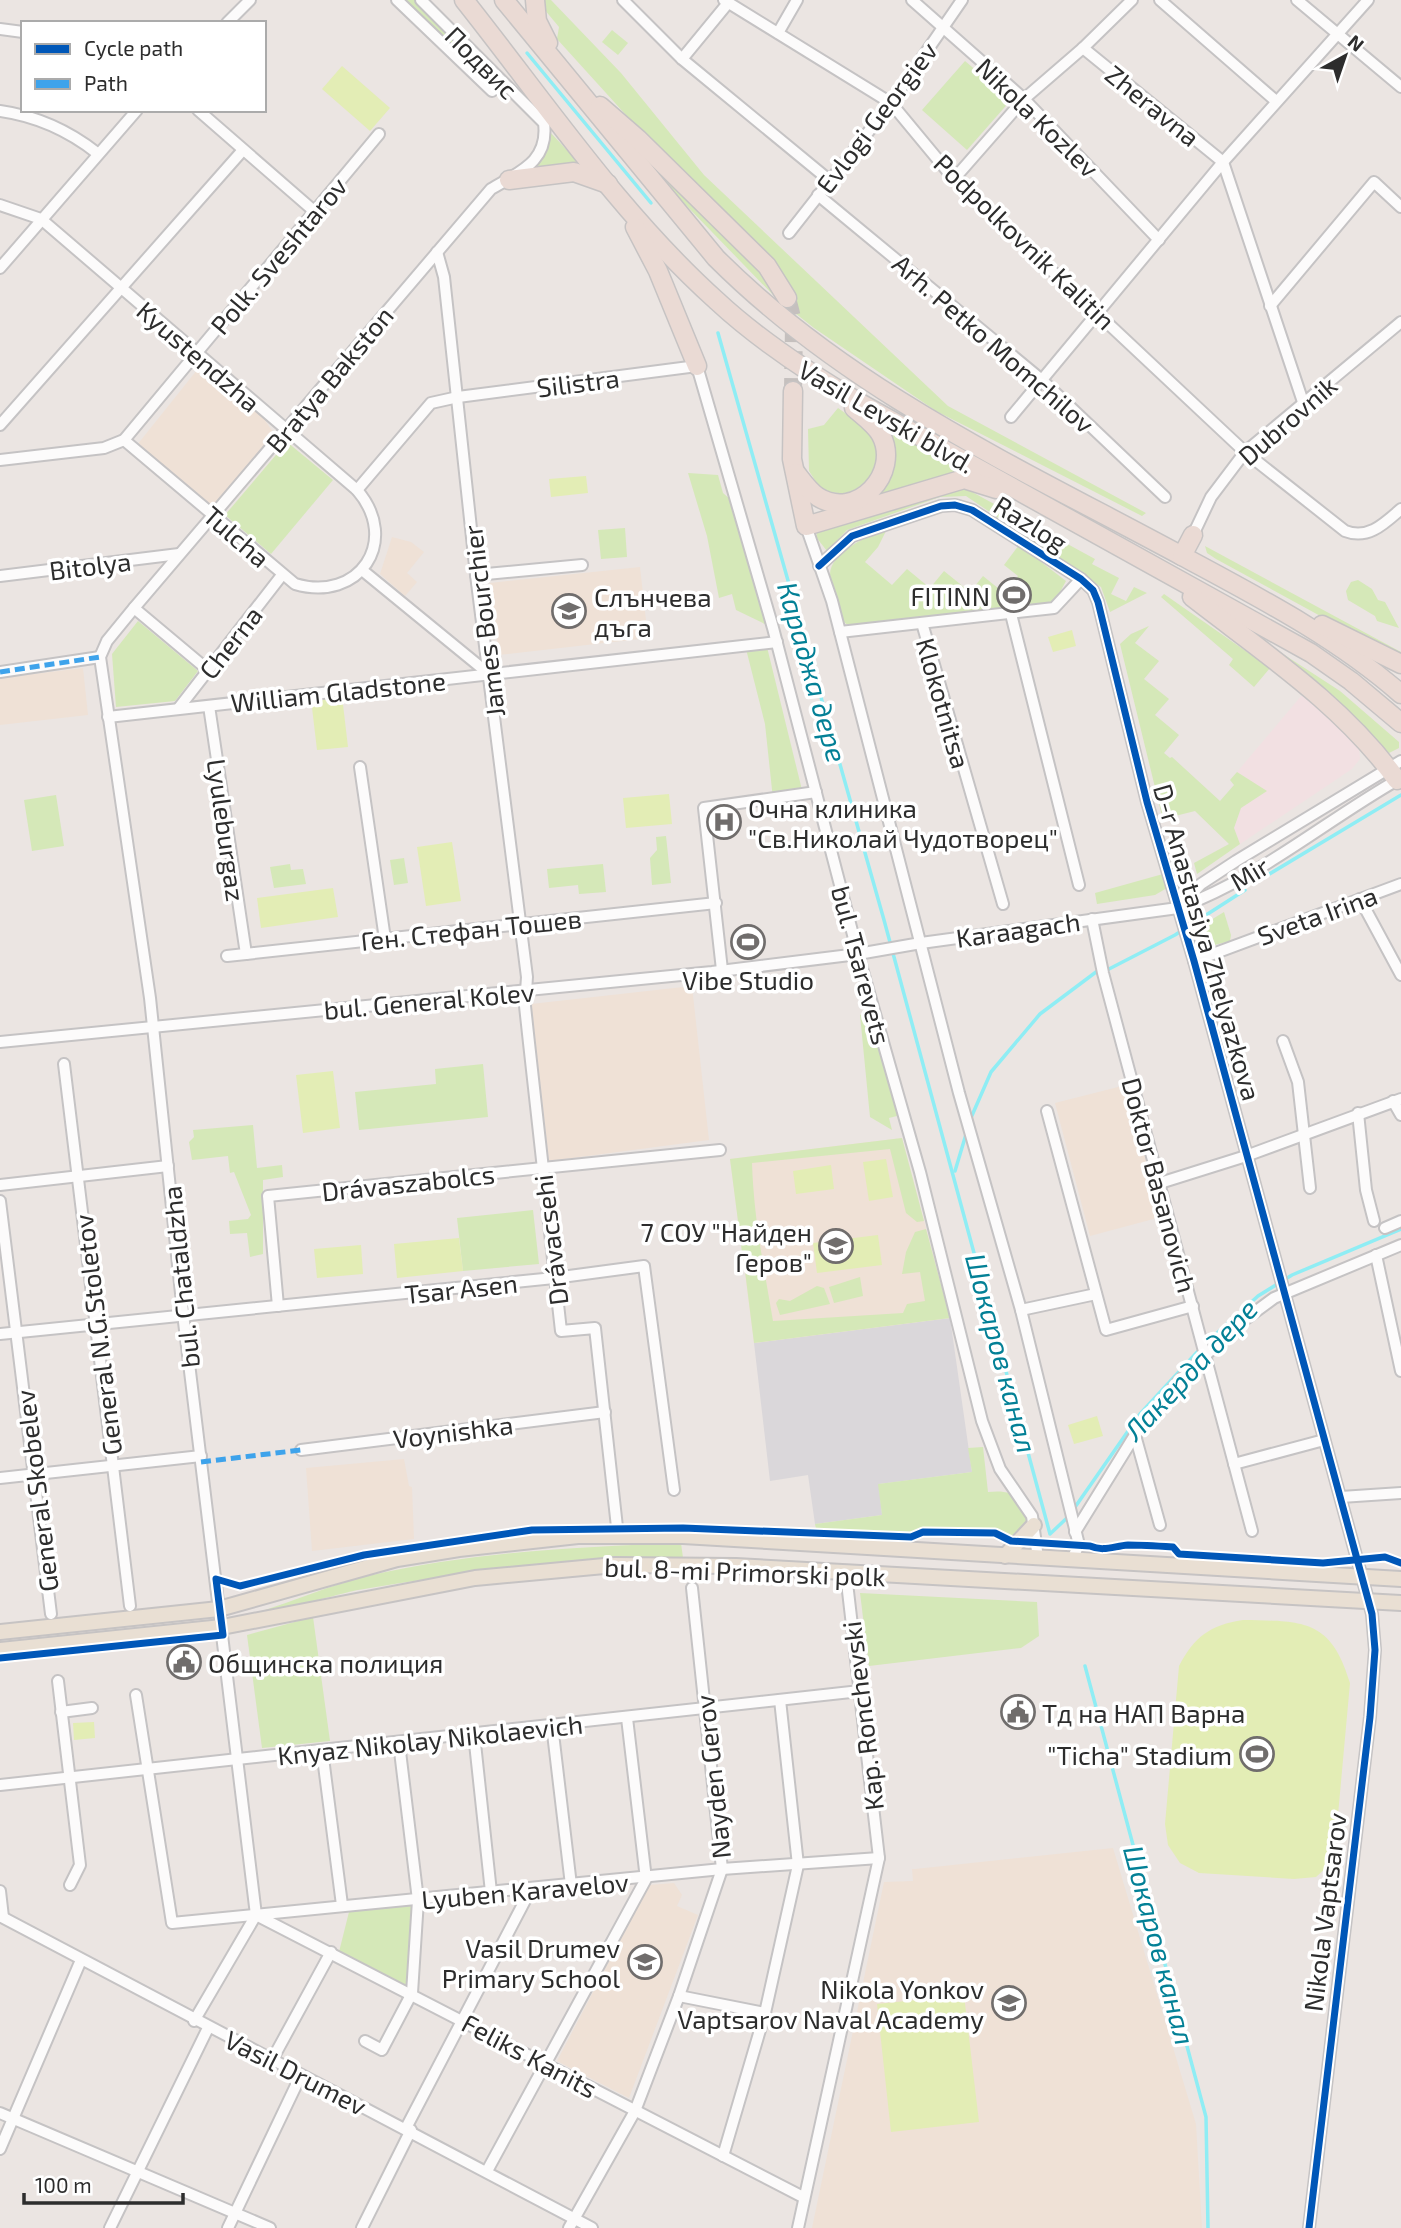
<svg xmlns="http://www.w3.org/2000/svg" width="1401" height="2228" font-family="'Exo 2',sans-serif">
<style>
.industrial{fill:#dad7da}
.education{fill:#efe1d6}
.medical{fill:#f2e0e2}
.green{fill:#d5e8b8}
.pitch{fill:#e3edb5}
.lines{fill:none;stroke-linecap:round;stroke-linejoin:round}
.stream{stroke:#8fedf4;stroke-width:3.5}
.highway-tunnel{stroke:#c5c0be;stroke-width:18;stroke-dasharray:18 9;stroke-linecap:butt}
.minor-casing{stroke:#c5c3c4;stroke-width:14}
.major-casing{stroke:#c6c3c3;stroke-width:18}
.highway-casing{stroke:#c6c3c3;stroke-width:21}
.minor{stroke:#fcfbfb;stroke-width:10}
.major{stroke:#e9dfd3;stroke-width:14}
.highway{stroke:#eadad4;stroke-width:18}
.quiet{stroke:#3ea3eb;stroke-width:5;stroke-dasharray:10 5;stroke-linecap:butt}
.cycleway-casing{stroke:#fff;stroke-width:11}
.cycleway{stroke:#0057b8;stroke-width:7}
.labels{text-anchor:middle;dominant-baseline:central;stroke-width:7;stroke-linejoin:round;paint-order:stroke}
.street-label{font-size:26px;fill:#2d2d2d;stroke:#fff}
.poi-label{font-size:26px;fill:#2d2d2d;stroke:#fff;text-anchor:end}
.water-label{font-size:28px;font-style:italic;fill:#038096;stroke:#fff}
</style>
<rect width="100%" height="100%" fill="#ebe5e2"/>
<path class="industrial" d="M950 1318 972 1472 879 1484 882 1515 815 1524 808 1475 770 1481 754 1343Z"/>
<g class="education">
<path d="M201 365 262 416 275 435 213 508 137 445Z"/>
<path d="M392 537 411 542 424 552 407 573 417 582 405 596 380 574Z"/>
<path d="M640 567 648 638 499 655 490 583Z"/>
<path d="M83 668 88 715 0 725V678Z"/>
<path d="M692 986 709 1140 549 1161 531 1004Z"/>
<path d="M1126 1085 1161 1217 1090 1236 1055 1103Z"/>
<path d="M902 1138 950 1318 754 1343 730 1159Z"/>
<path d="M404 1459 409 1486 412 1487 414 1539 312 1551 306 1468Z"/>
<path d="M1113 1848 1196 2124 1202 2228H812L884 1882 913 1881 912 1869H915Z"/>
<path d="M674 1883 682 1895 677 1906 698 1915 629 2098 557 2061 649 1885Z"/>
</g>
<path class="medical" d="M1302 695 1347 733 1359 748 1360 759 1352 769 1240 844 1234 828 1241 808 1266 791 1237 772Z"/>
<g class="green">
<path d="M403 0H415L500 88 499 91Z"/>
<path d="M544 0H551L621 73 704 175 948 406 1146 513 1142 516 936 411 814 328 776 298 679 198 638 147 791 297 557 39 559 27 544 9Z"/>
<path d="M612 30 628 43 618 55 602 42Z"/>
<path d="M965 61 1011 100 967 150 922 110Z"/>
<path d="M549 131 580 164 579 167 525 175 543 158Z"/>
<path d="M838 408 876 435 878 465C862 488 849 501 820 488L809 471 808 429 824 425Z"/>
<path d="M891 430 959 469 958 472 866 500 894 452Z"/>
<path d="M287 442 333 480 271 554 225 515Z"/>
<path d="M688 473 718 475 723 493 740 508 773 628 736 610 732 594 719 598 707 536Z"/>
<path d="M963 487 1095 559 1092 564 1119 578 1111 594 1126 601 1134 587 1147 593 1110 612 1101 587 966 496 940 497 847 530 827 551 816 537 818 530Z"/>
<path d="M625 528 627 557 601 559 598 530Z"/>
<path d="M887 529 878 547 865 562 892 585 907 569 930 588 944 571 970 592 983 576 1004 593 1018 576 1004 565 1019 545 1066 581 1054 603 850 627 844 622C840 608 831 590 830 575 830 551 869 536 887 529Z"/>
<path d="M1205 546 1401 652V660L1216 559 1207 553Z"/>
<path d="M1358 580 1372 589 1378 600 1385 602 1399 628 1377 621 1375 616 1348 600 1346 591 1351 582Z"/>
<path d="M1164 594 1270 668 1254 687 1229 665 1233 659 1161 597Z"/>
<path d="M138 621 198 671 175 701 116 707 112 654Z"/>
<path d="M1149 626 1135 643 1159 661 1144 679 1169 699 1155 715 1179 735 1164 753 1170 758 1172 757 1220 801 1234 785 1230 780 1237 772 1267 791 1241 808 1234 828 1240 844 1197 874 1194 863 1229 844 1195 811 1175 816V824L1170 815 1162 816 1120 644 1131 634Z"/>
<path d="M766 643 803 794 773 799 765 724 745 645Z"/>
<path d="M1266 643 1340 691 1399 742V748L1389 753 1380 744 1375 746Z"/>
<path d="M56 795 64 846 32 851 24 800Z"/>
<path d="M666 836 671 883 652 885 650 858 657 850 656 837Z"/>
<path d="M404 858 408 883 394 885 390 860Z"/>
<path d="M290 864 291 870 303 869 306 884 274 888 270 867Z"/>
<path d="M603 864 606 892 579 894 578 885 549 888 547 869Z"/>
<path d="M1163 874 1167 888 1155 895 1097 904 1095 893Z"/>
<path d="M1224 912 1231 935 1230 941 1207 947 1201 938V926Z"/>
<path d="M874 1011 901 1108 897 1116 889 1118 892 1130 870 1117 860 1015Z"/>
<path d="M483 1064 488 1117 359 1130 355 1092 436 1084 435 1069Z"/>
<path d="M253 1125 257 1168 282 1165 283 1177 263 1180V1254L250 1257 247 1233 230 1234 229 1221 248 1219 251 1215 234 1172 230 1173 228 1156 192 1160 189 1142 194 1137 193 1130Z"/>
<path d="M902 1138 924 1221 917 1222 906 1213 890 1149 752 1163C753 1195 757 1227 762 1257L743 1260 730 1159Z"/>
<path d="M533 1210 539 1264 463 1271 457 1218Z"/>
<path d="M926 1229 950 1318 754 1343 745 1271 764 1269 773 1321 903 1313 907 1304 925 1301 920 1272 902 1274 906 1252 915 1232Z"/>
<path d="M860 1277 863 1296 834 1303 829 1287Z"/>
<path d="M817 1286 824 1288 830 1304 780 1315 776 1303 779 1299 790 1301Z"/>
<path d="M983 1447 988 1492C1028 1487 1028 1513 1036 1544L1005 1540 995 1533 923 1532 911 1537 817 1533 815 1524 882 1515 878 1484 972 1472 968 1448Z"/>
<path d="M681 1543 683 1558C574 1561 466 1571 358 1590 341 1593 264 1616 256 1613 294 1601 330 1585 368 1576 471 1552 576 1547 681 1543Z"/>
<path d="M860 1593 1037 1602 1039 1636 1021 1648 869 1666Z"/>
<path d="M313 1617 330 1741 262 1748 247 1635Z"/>
<path d="M418 1900 412 1993 338 1956 351 1904Z"/>
</g>
<g class="pitch">
<path d="M342 66 390 108 370 131 322 89Z"/>
<path d="M586 476 588 493 551 497 549 479Z"/>
<path d="M1072 630 1076 646 1053 652 1048 637Z"/>
<path d="M342 696 348 747 317 750 311 699Z"/>
<path d="M669 794 672 824 626 828 623 798Z"/>
<path d="M452 842 461 901 426 906 417 847Z"/>
<path d="M333 888 338 917 261 928 257 898Z"/>
<path d="M333 1071 340 1128 303 1133 296 1075Z"/>
<path d="M886 1159 893 1197 869 1201 863 1162Z"/>
<path d="M831 1165 834 1189 796 1194 793 1171Z"/>
<path d="M878 1235 882 1265 817 1273 813 1243Z"/>
<path d="M459 1238 463 1271 397 1278 394 1244Z"/>
<path d="M361 1245 363 1274 317 1278 314 1249Z"/>
<path d="M1097 1416 1103 1436 1074 1444 1068 1425Z"/>
<path d="M1243 1620C1303 1621 1331 1619 1350 1683L1335 1848 1328 1866 1316 1877 1294 1879 1199 1873 1180 1863 1168 1845 1165 1824 1179 1666C1194 1637 1210 1625 1243 1620Z"/>
<path d="M94 1722 95 1738 74 1740 73 1723Z"/>
<path d="M964 1995 979 2122 891 2132 877 2004Z"/>
</g>
<g class="lines">
<g class="stream">
<path d="M527 53 651 203"/>
<path d="M718 333 884 920 1050 1534 1069 1516"/>
<path d="M1266 876 1401 795"/>
<path d="M970 1120 991 1072 1040 1014 1096 972 1109 969 1175 935 1245 890"/>
<path d="M955 1171 967 1131"/>
<path d="M1206 1343 1258 1296 1292 1275 1401 1229"/>
<path d="M1073 1510 1140 1414 1200 1349"/>
<path d="M1085 1666 1206 2117 1208 2228"/>
</g>
<path class="highway-tunnel" d="M787 298 794 325 793 391"/>
<g class="minor-casing">
<g id="minor">
<path d="M397 0 492 91"/>
<path d="M623 0 682 59 829 180"/>
<path d="M724 0 891 103 954 179 1245 452 1345 531C1368 540 1384 524 1401 509"/>
<path d="M912 0 1024 99 1159 240"/>
<path d="M1160 0 1276 101"/>
<path d="M1297 0 1401 87"/>
<path d="M227 23 250 0"/>
<path d="M0 29 23 32"/>
<path d="M778 33 797 0"/>
<path d="M1083 48 1223 162 1304 405"/>
<path d="M682 59 728 3"/>
<path d="M198 110 314 211"/>
<path d="M0 111C36 116 69 131 97 153"/>
<path d="M954 179 1024 99 1083 48 1132 0"/>
<path d="M818 195 1043 381 1165 497"/>
<path d="M0 205 41 219 357 490C401 541 359 603 295 584L124 440"/>
<path d="M789 233 891 103 962 0"/>
<path d="M437 252 444 277 476 575 527 977 525 1006 529 1043 561 1331 595 1328 618 1536"/>
<path d="M0 268 137 110"/>
<path d="M1270 306 1374 182 1401 207"/>
<path d="M1011 417 1223 162 1368 0"/>
<path d="M0 425 243 150"/>
<path d="M0 460 104 448 124 440 379 134"/>
<path d="M357 490 431 403 458 397 697 366 773 628 858 954 920 1172 982 1421 1000 1469 1032 1516 1038 1558"/>
<path d="M806 526 832 601 959 1093 1021 1310 1079 1545 1072 1559"/>
<path d="M1193 535 1211 497 1245 452 1401 322"/>
<path d="M819 566 852 536 941 506 955 505 972 510 1081 579 1093 590 1098 602 1147 802 1194 961 1372 1614 1375 1650 1370 1717 1309 2228"/>
<path d="M362 570 489 674"/>
<path d="M476 575 582 565"/>
<path d="M0 576 179 554"/>
<path d="M134 608 208 670"/>
<path d="M1011 614 1079 885"/>
<path d="M922 623 1003 904"/>
<path d="M840 632 1054 608 1081 579"/>
<path d="M0 672 100 657"/>
<path d="M209 706 246 954"/>
<path d="M178 709 282 575"/>
<path d="M108 717 777 642"/>
<path d="M360 767 385 939"/>
<path d="M1360 899 1401 975"/>
<path d="M1180 906 1201 884 1236 861 1401 761"/>
<path d="M1092 919 1103 973 1252 1531"/>
<path d="M227 956 716 903"/>
<path d="M1194 961 1401 884"/>
<path d="M722 970 704 808 816 792"/>
<path d="M1283 1041 1298 1082 1310 1188"/>
<path d="M0 1042 712 972 858 954 921 943 1178 908C1258 879 1325 821 1399 779"/>
<path d="M64 1064 130 1606"/>
<path d="M1393 1101 1401 1115"/>
<path d="M1047 1111 1106 1330 1193 1306"/>
<path d="M1358 1113 1366 1190 1374 1221"/>
<path d="M1160 1183 1246 1156 1401 1099"/>
<path d="M0 1185 168 1166"/>
<path d="M0 1201 51 1614"/>
<path d="M1385 1228 1401 1221"/>
<path d="M1376 1255 1401 1371"/>
<path d="M278 1306 268 1196 720 1150"/>
<path d="M1021 1310 1096 1294"/>
<path d="M0 1334 554 1278 644 1266 674 1490"/>
<path d="M1135 1435 1160 1525"/>
<path d="M301 1450 605 1412"/>
<path d="M1234 1464 1324 1440"/>
<path d="M0 1478 201 1456"/>
<path d="M1341 1497 1401 1493"/>
<path d="M1075 1532 1135 1435 1180 1380 1236 1326 1274 1298 1401 1245"/>
<path d="M58 1681 80 1865 70 1885"/>
<path d="M136 1695 172 1923 722 1869 879 1858"/>
<path d="M61 1712 92 1708"/>
<path d="M552 1725 571 1885"/>
<path d="M474 1734 491 1892"/>
<path d="M322 1750 342 1905"/>
<path d="M0 1785 860 1691"/>
<path d="M0 1891 3 1917"/>
<path d="M256 1915 184 1322 150 998 100 657 107 641 134 608 491 189C519 172 549 162 544 123L421 0"/>
<path d="M0 1916 592 2228"/>
<path d="M258 1916 803 2197"/>
<path d="M679 1996 765 2013"/>
<path d="M194 2021 256 1915"/>
<path d="M365 2041 382 2050 412 1993 418 1900 399 1743"/>
<path d="M272 2060 331 1952"/>
<path d="M0 2113 270 2228"/>
<path d="M406 2128 531 1889"/>
<path d="M0 2149 81 1960"/>
<path d="M723 2156 765 2013 798 1865 780 1700"/>
<path d="M487 2171 646 1879 627 1718"/>
<path d="M110 2228 208 2028"/>
<path d="M228 2228 301 2075"/>
<path d="M362 2228 411 2130"/>
<path d="M569 2228 635 2111 679 1996 722 1869 692 1588"/>
<path d="M798 2228 879 1858 846 1574"/>
</g>
</g>
<g class="major-casing">
<g id="major">
<path d="M1005 1556 1034 1525"/>
<path d="M0 1632 219 1609 397 1559 459 1549 578 1536H683L1401 1579"/>
<path d="M0 1650 222 1627 475 1578 615 1565 736 1566 1401 1603"/>
</g>
</g>
<g class="highway-casing">
<g id="highway">
<path d="M464 0C545 102 620 214 717 301 760 341 809 373 860 403L1311 653 1351 681 1401 723"/>
<path d="M504 0 716 258C849 391 1019 468 1182 556 1258 597 1336 637 1401 694"/>
<path d="M535 0 537 21 548 43"/>
<path d="M600 106 638 139 767 266 787 298"/>
<path d="M509 180 574 172 608 184"/>
<path d="M635 227 658 271 697 366"/>
<path d="M793 391 792 459 806 526 964 479 996 489"/>
<path d="M796 473C803 482 809 491 818 497 857 521 901 473 881 435 875 424 863 416 854 408"/>
<path d="M1182 556 1193 535"/>
<path d="M1192 597C1264 653 1343 705 1397 780"/>
<path d="M1322 625 1401 664"/>
</g>
</g>
<use href="#minor" class="minor"/>
<use href="#major" class="major"/>
<use href="#highway" class="highway"/>
<g class="quiet">
<path d="M0 672 100 657"/>
<path d="M201 1462 301 1450"/>
</g>
<g class="cycleway-casing">
<g id="cycleway">
<path d="M819 566 852 536 941 506 955 505 972 510 1081 579 1093 590 1098 602 1147 802 1194 961 1372 1614 1375 1650 1370 1717 1309 2228"/>
<path d="M0 1658 223 1635 216 1579 240 1586 364 1555 532 1530 683 1528 911 1537 923 1532 995 1533 1011 1541 1090 1546C1104 1552 1114 1546 1128 1545 1143 1545 1158 1546 1173 1547L1179 1554 1323 1563 1385 1557 1401 1563"/>
</g>
</g>
<use href="#cycleway" class="cycleway"/>
</g>
<defs>
<g id="stadium-ring" transform="scale(1.75)"><circle r="9.5" fill="#fff" stroke="#706d6c" stroke-width="1.5"/><path d="M0-5a6.5 5 0 1 0 0 10a6.5 5 0 1 0 0-10ZM-3.5-1.8h7v3.6h-7Z" fill="#706d6c"/></g>
<g id="school-ring" transform="scale(1.75)"><circle r="9.5" fill="#fff" stroke="#706d6c" stroke-width="1.5"/><path d="M0-5L7-2L0 1L-7-2ZM-4 1L0 2.5L4 1V4Q0 6-4 4Z" fill="#706d6c"/></g>
<g id="hospital-ring" transform="scale(1.75)"><circle r="9.5" fill="#fff" stroke="#706d6c" stroke-width="1.5"/><path d="M-5-5h3v3.5h4V-5h3V5h-3V1.5h-4V5h-3Z" fill="#706d6c"/></g>
<g id="civic-ring" transform="scale(1.75)"><circle r="9.5" fill="#fff" stroke="#706d6c" stroke-width="1.5"/><path d="M-.6-6.5H3V-4.5H.6V-3L4-1V1h2V6H-6V1h2V-1L-.6-3ZM-1.2 2.5V6h2.4V2.5Z" fill="#706d6c"/></g>
<g id="university-ring" transform="scale(1.75)"><circle r="9.5" fill="#fff" stroke="#706d6c" stroke-width="1.5"/><path d="M0-5L7-2L0 1L-7-2ZM-4 1L0 2.5L4 1V4Q0 6-4 4Z" fill="#706d6c"/></g>
</defs>
<g fill-rule="evenodd">
<use href="#stadium-ring" x="1014" y="595"/>
<use href="#school-ring" x="569" y="611"/>
<use href="#hospital-ring" x="724" y="822"/>
<use href="#stadium-ring" x="748" y="942"/>
<use href="#school-ring" x="836" y="1246"/>
<use href="#civic-ring" x="184" y="1662"/>
<use href="#civic-ring" x="1018" y="1712"/>
<use href="#stadium-ring" x="1257" y="1754"/>
<use href="#school-ring" x="645" y="1962"/>
<use href="#university-ring" x="1009" y="2003"/>
</g>
<g class="labels">
<g class="street-label">
<text transform="translate(482 62) rotate(45)">Подвис</text>
<text transform="translate(1153 105) rotate(39)">Zheravna</text>
<text transform="translate(876 117) rotate(-53)">Evlogi Georgiev</text>
<text transform="translate(1038 117) rotate(44)">Nikola Kozlev</text>
<text transform="translate(1025 241) rotate(44)">Podpolkovnik Kalitin</text>
<text transform="translate(278 255) rotate(-50)">Polk. Sveshtarov</text>
<text transform="translate(994 343) rotate(41)">Arh. Petko Momchilov</text>
<text transform="translate(199 356) rotate(41)">Kyustendzha</text>
<text transform="translate(329 379) rotate(-50)">Bratya Bakston</text>
<text transform="translate(578 382) rotate(-7)">Silistra</text>
<text transform="translate(887 416) rotate(30)">Vasil Levski blvd.</text>
<text transform="translate(1287 420) rotate(-41)">Dubrovnik</text>
<text transform="translate(1031 523) rotate(32)">Razlog</text>
<text transform="translate(237 536) rotate(41)">Tulcha</text>
<text transform="translate(90 565) rotate(-7)">Bitolya</text>
<text transform="translate(483 621) rotate(-97)">James Bourchier</text>
<text transform="translate(230 642) rotate(-52)">Cherna</text>
<text transform="translate(338 691) rotate(-6)">William Gladstone</text>
<text transform="translate(944 703) rotate(74)">Klokotnitsa</text>
<text transform="translate(227 830) rotate(82)">Lyuleburgaz</text>
<text transform="translate(1249 873) rotate(-31)">Mir</text>
<text transform="translate(1317 915) rotate(-20)">Sveta Irina</text>
<text transform="translate(471 929) rotate(-6)">Ген. Стефан Тошев</text>
<text transform="translate(1018 929) rotate(-8)">Karaagach</text>
<text transform="translate(1208 942) rotate(74)">D-r Anastasiya Zhelyazkova</text>
<text transform="translate(862 965) rotate(75)">bul. Tsarevets</text>
<text transform="translate(429 1000) rotate(-5)">bul. General Kolev</text>
<text transform="translate(408 1182) rotate(-6)">Drávaszabolcs</text>
<text transform="translate(1160 1185) rotate(75)">Doktor Basanovich</text>
<text transform="translate(550 1240) rotate(-97)">Drávacsehi</text>
<text transform="translate(180 1277) rotate(-96)">bul. Chataldzha</text>
<text transform="translate(461 1288) rotate(-6)">Tsar Asen</text>
<text transform="translate(97 1335) rotate(-97)">General N.G.Stoletov</text>
<text transform="translate(453 1431) rotate(-7)">Voynishka</text>
<text transform="translate(36 1491) rotate(-97)">General Skobelev</text>
<text transform="translate(745 1571) rotate(2)">bul. 8-mi Primorski polk</text>
<text transform="translate(862 1716) rotate(-97)">Kap. Ronchevski</text>
<text transform="translate(430 1739) rotate(-6)">Knyaz Nikolay Nikolaevich</text>
<text transform="translate(712 1777) rotate(-96)">Nayden Gerov</text>
<text transform="translate(525 1890) rotate(-5)">Lyuben Karavelov</text>
<text transform="translate(1324 1912) rotate(-83)">Nikola Vaptsarov</text>
<text transform="translate(530 2055) rotate(28)">Feliks Kanits</text>
<text transform="translate(296 2072) rotate(27)">Vasil Drumev</text>
</g>
<g class="poi-label">
<text x="990" y="595">FITINN</text>
<text x="594" y="596" text-anchor="start">Слънчева<tspan x="594" dy="30">дъга</tspan></text>
<text x="748" y="807" text-anchor="start">Очна клиника<tspan x="748" dy="30">"Св.Николай Чудотворец"</tspan></text>
<text x="748" y="979" text-anchor="middle">Vibe Studio</text>
<text x="812" y="1231">7 СОУ "Найден<tspan x="812" dy="30">Геров"</tspan></text>
<text x="208" y="1662" text-anchor="start">Общинска полиция</text>
<text x="1042" y="1712" text-anchor="start">Тд на НАП Варна</text>
<text x="1232" y="1754">"Ticha" Stadium</text>
<text x="620" y="1947">Vasil Drumev<tspan x="620" dy="30">Primary School</tspan></text>
<text x="984" y="1988">Nikola Yonkov<tspan x="984" dy="30">Vaptsarov Naval Academy</tspan></text>
</g>
<g class="water-label">
<text transform="translate(813 672) rotate(74)">Караджа дере</text>
<text transform="translate(1002 1353) rotate(75)">Шокаров канал</text>
<text transform="translate(1190 1369) rotate(-47)">Лакерда дере</text>
<text transform="translate(1160 1945) rotate(75)">Шокаров канал</text>
</g>
</g>
<rect x="21" y="21" width="245" height="91" fill="#ffffff" stroke="#ababab" stroke-width="2"/>
<rect x="35" y="44" width="35" height="10" fill="#0057b8" stroke="#ababab" stroke-width="2"/>
<text x="84" y="56" font-size="21" fill="#2d2d2d">Cycle path</text>
<rect x="35" y="79" width="35" height="10" fill="#3ea3eb" stroke="#ababab" stroke-width="2"/>
<text x="84" y="91" font-size="21" fill="#2d2d2d">Path</text>
<g transform="translate(1345 56) rotate(40)" stroke="#ffffff" stroke-width="5" paint-order="stroke">
<path d="M0-5L12 26L0 18L-12 26Z" fill="#2d2d2d"/>
<text y="-10" font-size="19" font-weight="bold" text-anchor="middle" fill="#2d2d2d">N</text>
</g>
<path d="M24 2193v10h159v-10" fill="none" stroke="#2d2d2d" stroke-width="3.5"/>
<text x="35" y="2193" font-size="21" fill="#2d2d2d" stroke="#ffffff" stroke-width="5" paint-order="stroke">100 m</text>
</svg>
